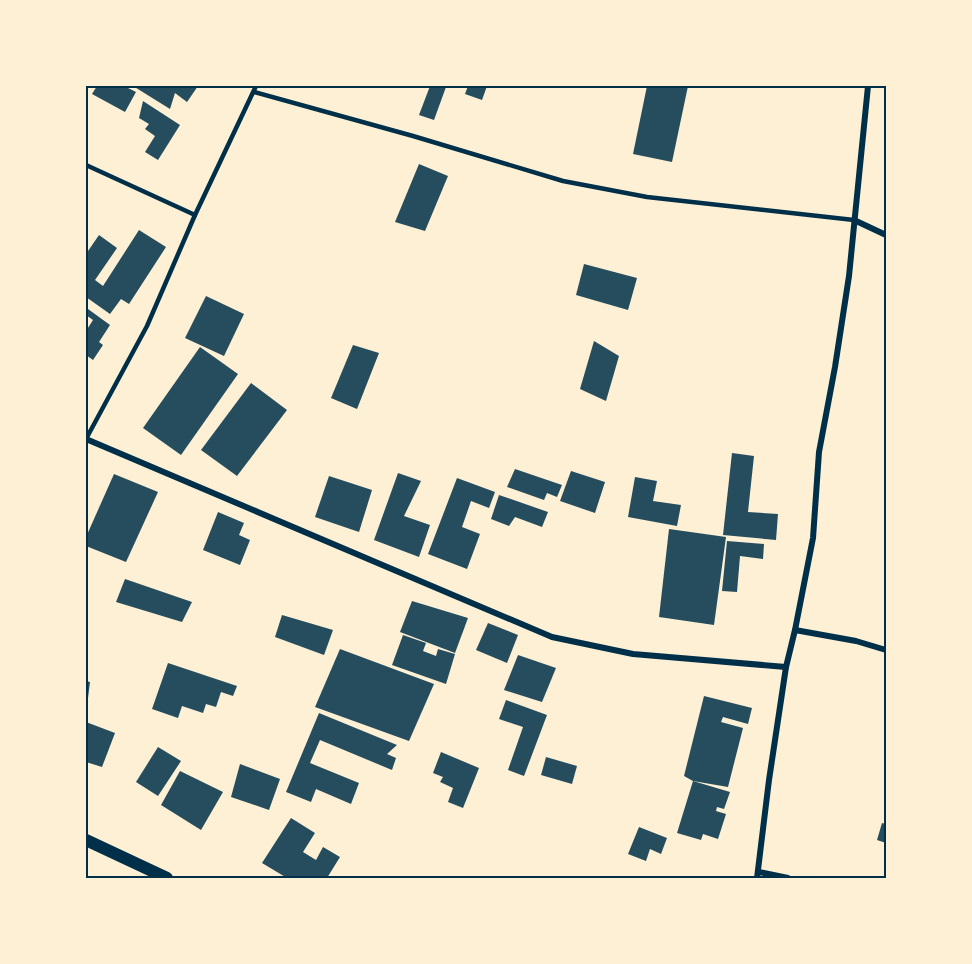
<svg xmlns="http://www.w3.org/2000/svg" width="972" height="964" font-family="Poppins,sans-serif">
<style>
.building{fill:#264d5e}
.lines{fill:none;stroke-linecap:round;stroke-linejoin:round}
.service{stroke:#003049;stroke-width:4.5}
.minor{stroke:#003049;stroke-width:6}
.secondary{stroke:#003049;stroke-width:12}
.neatline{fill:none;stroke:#003049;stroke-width:2}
</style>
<rect width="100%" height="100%" fill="#fdf0d5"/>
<g class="building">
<path d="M97 86H124L136 92 125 112 92 94Z"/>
<path d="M133 86H198L187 102 175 93 170 109Z"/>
<path d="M430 86 446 87 434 120 419 115Z"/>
<path d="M468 86H487L482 100 465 94Z"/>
<path d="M647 86H688L672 162 633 154Z"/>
<path d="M143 101 180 125 158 160 145 152 155 136 145 129 149 124 139 118Z"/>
<path d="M419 164 448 176 425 231 395 222Z"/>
<path d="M139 230 166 247 129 304 121 299 110 314 86 297V254L99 235 117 248 95 280 103 286Z"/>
<path d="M584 264 637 278 628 310 576 295Z"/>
<path d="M206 296 244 314 224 356 185 338Z"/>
<path d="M88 309 110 325 99 342 103 345 93 360 86 355V331L93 320 86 315Z"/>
<path d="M594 341 619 356 606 401 580 389Z"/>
<path d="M353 345 379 353 357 409 331 398Z"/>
<path d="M200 347 238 374 181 455 143 428Z"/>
<path d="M251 383 287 410 237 476 201 450Z"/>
<path d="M732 453 754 456 748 512 778 514 776 540 723 535Z"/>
<path d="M515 469 562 485 557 497 547 493 544 500 507 487Z"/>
<path d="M571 471 605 482 595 513 560 501Z"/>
<path d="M398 473 421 481 404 516 430 525 419 557 374 540Z"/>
<path d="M114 474 158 492 126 562 86 546V537Z"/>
<path d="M329 476 372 490 359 532 315 517Z"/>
<path d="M635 477 657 481 653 501 681 505 677 526 628 517Z"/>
<path d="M457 478 495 492 489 508 471 501 462 527 480 534 467 569 428 554Z"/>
<path d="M499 495 548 512 542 527 515 517 509 526 491 519Z"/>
<path d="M218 512 244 523 239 535 250 540 240 565 203 550Z"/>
<path d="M669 529 726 537 714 625 659 617Z"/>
<path d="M727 541 764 544 763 559 740 556 737 592 722 591Z"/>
<path d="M125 579 192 602 182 622 116 602Z"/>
<path d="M412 601 468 618 455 653 400 632Z"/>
<path d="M282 615 333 630 324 655 275 637Z"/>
<path d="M488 623 518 635 507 663 476 650Z"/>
<path d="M403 635 426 643 423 651 436 656 438 649 455 654 446 684 392 665Z"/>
<path d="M340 649 434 684 409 741 315 707Z"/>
<path d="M518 655 556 668 542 702 504 690Z"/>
<path d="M168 663 237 686 233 696 221 692 216 707 206 704 203 713 182 706 178 718 152 709Z"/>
<path d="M86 681 90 682 88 698 86 697Z"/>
<path d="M704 696 752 708 748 724 723 717 721 722 743 728 728 787 693 781 684 776Z"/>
<path d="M506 700 547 715 524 776 508 770 523 727 499 719Z"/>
<path d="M319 713 397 745 387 754 396 758 392 770 320 740 310 763 359 783 351 804 316 789 311 802 286 792Z"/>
<path d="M86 722 115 733 102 767 86 762Z"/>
<path d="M158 747 181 761 158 796 136 782Z"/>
<path d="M441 752 479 768 463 808 448 802 453 788 440 782 443 777 433 773Z"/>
<path d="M546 757 577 766 572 784 541 775Z"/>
<path d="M240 764 280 779 269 810 231 797Z"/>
<path d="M180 771 223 792 201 830 161 805Z"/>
<path d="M693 781 730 792 724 809 717 807 716 811 726 814 718 839 703 834 701 840 677 833Z"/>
<path d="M291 818 315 833 303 852 316 860 323 847 340 857 327 878H287L262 863Z"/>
<path d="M882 823 886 824V843L877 840Z"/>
<path d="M639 827 667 838 661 854 650 849 646 861 628 854Z"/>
</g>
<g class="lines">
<g class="service">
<path d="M254 92 413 136 563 181 647 197 854 220"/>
<path d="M86 165 195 215"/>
<path d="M86 439 147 326 195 215 256 86"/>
</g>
<g class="minor">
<path d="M854 220 886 235"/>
<path d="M86 439 552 637 633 654 786 667"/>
<path d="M795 630 856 641 886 650"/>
<path d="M759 872 788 878"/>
<path d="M757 878 769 780 786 667 795 630 813 538 819 452 835 367 849 276 868 86"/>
</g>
<path class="secondary" d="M86 840 167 878"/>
</g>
<rect width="972" height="964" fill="none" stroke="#fdf0d5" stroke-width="174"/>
<rect x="87" y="87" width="798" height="790" class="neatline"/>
</svg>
